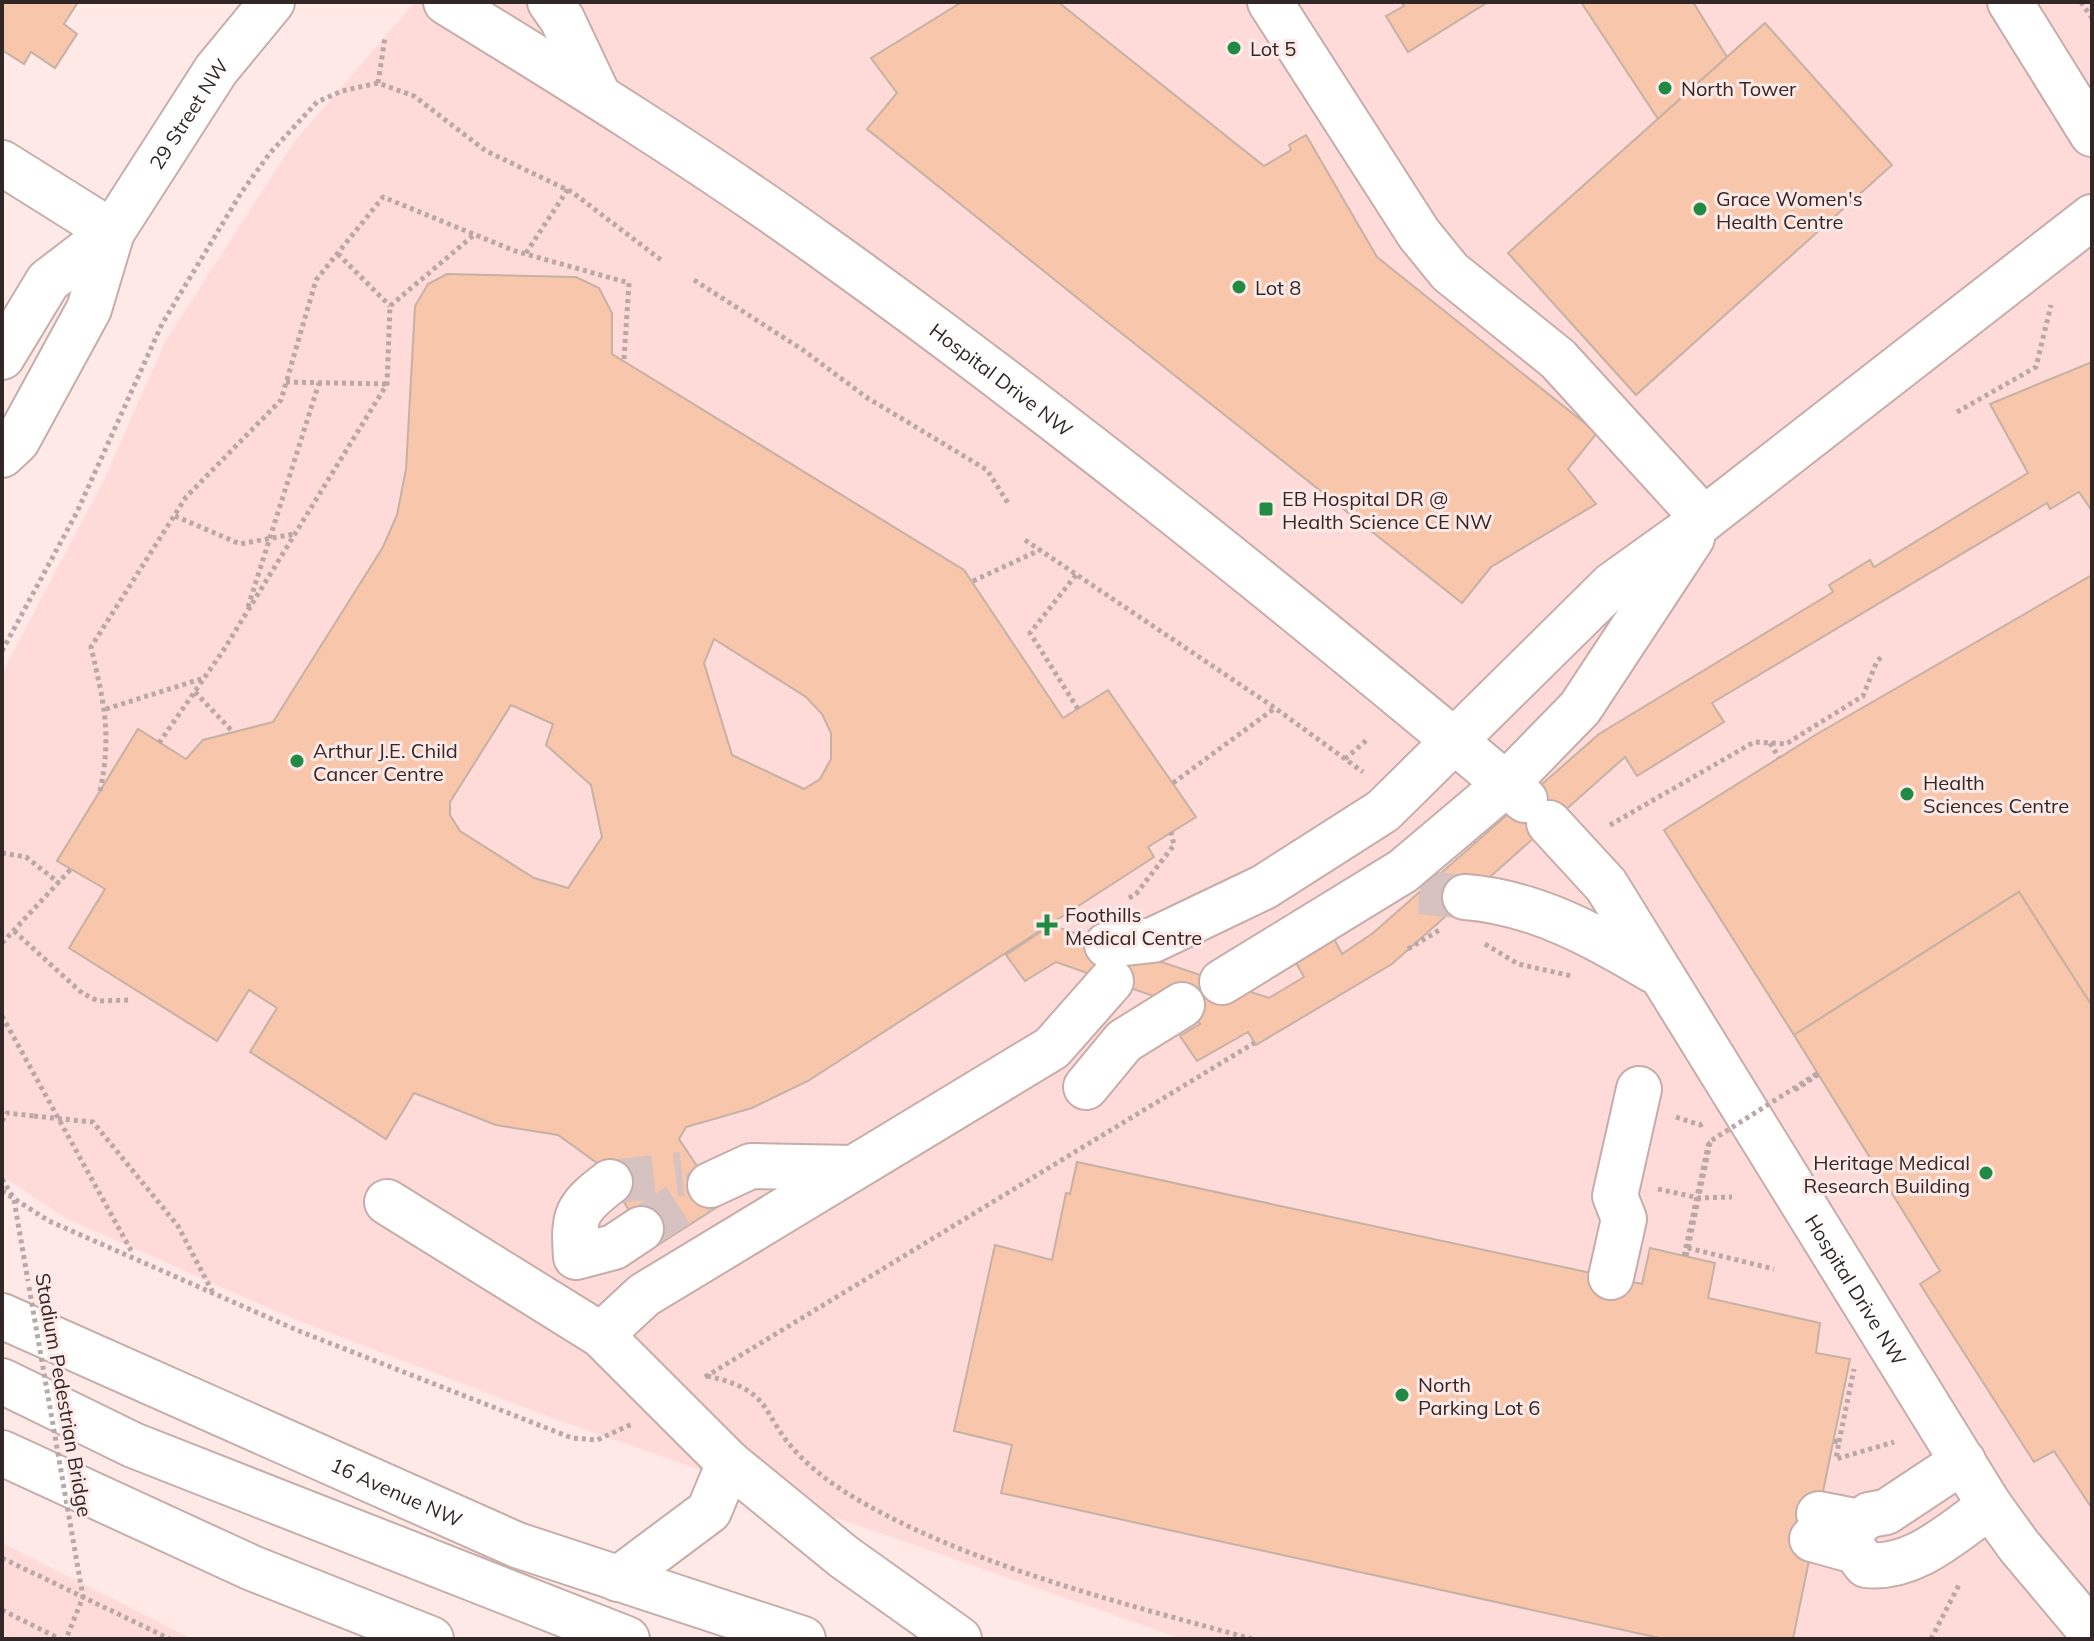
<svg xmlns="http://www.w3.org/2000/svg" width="2094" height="1641" font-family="Mulish,sans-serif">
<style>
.built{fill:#fedbd8}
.building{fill:#f8c6ab;stroke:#c6b1a5;stroke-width:2;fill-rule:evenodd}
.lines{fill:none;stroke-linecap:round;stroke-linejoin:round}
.minor-tunnel{stroke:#d6c2c0;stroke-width:44;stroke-dasharray:44 22;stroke-linecap:butt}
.minor-casing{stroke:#c6adaa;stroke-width:48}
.highway-casing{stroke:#c6adaa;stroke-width:48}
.path{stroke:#baa8a6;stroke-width:5;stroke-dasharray:4 4;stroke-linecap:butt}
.minor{stroke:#fff;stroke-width:44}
.highway{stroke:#fff;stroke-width:44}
.path-bridge{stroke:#baa8a6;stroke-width:5;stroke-dasharray:4 4;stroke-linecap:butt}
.poi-dot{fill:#208c43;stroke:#ffe9e7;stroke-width:3}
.labels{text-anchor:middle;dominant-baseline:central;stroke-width:6;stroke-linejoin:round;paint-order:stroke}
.poi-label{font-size:20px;fill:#312726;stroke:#ffe9e7;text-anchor:start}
.street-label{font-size:20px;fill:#312726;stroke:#ffe9e7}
</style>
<rect width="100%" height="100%" fill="#ffe9e7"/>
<g class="built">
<path d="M415 2H2092V1639H1182L555 1419 294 1319 67 1219 2 1176V673L104 480 165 342 294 142Z"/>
<path d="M2 1543 192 1639H2Z"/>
</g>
<g class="building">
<path d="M2 2H78L64 24 77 34 55 68 31 52 24 64 2 50Z"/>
<path d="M962 2H1058L1264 166 1291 150 1289 145 1306 135 1377 257 1597 433 1568 469 1596 504 1491 567 1462 603 1101 317 867 129 897 93 871 58Z"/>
<path d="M1401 2H1488L1408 52 1386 16 1404 6Z"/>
<path d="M1581 2H1693L1727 57 1658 119Z"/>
<path d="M1765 23 1892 165 1636 395 1508 253Z"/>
<path d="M447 274 576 277 599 288 612 313V354L964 570 1063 718 1108 690 1196 817 1148 847 1154 857 808 1081 752 1108 686 1127 679 1139 722 1204 653 1248 601 1166 558 1135 496 1125 414 1093 386 1139 250 1052 277 1008 249 990 217 1041 69 948 105 889 57 861 138 729 186 759 203 740 273 722 383 547 397 515 406 469 415 306 428 284ZM714 639 806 697 822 714 831 733V759L820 779 804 789 732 755 704 663ZM511 705 553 724 546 745 591 785 602 837 568 888 534 878 460 831 450 815V802Z"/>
<path d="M2092 362V511L2079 492 2050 509 2047 503 1712 703 1724 722 1637 776 1625 757 1392 964 1256 1045 1248 1032 1197 1061 1180 1036 1200 1024 1191 1009 1056 962 1025 981 1006 955 1051 925 1269 998 1304 977 1294 959 1333 937 1342 954 1373 933 1599 734 1833 592 1829 585 1870 560 1874 567 2028 473 1990 404Z"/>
<path d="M2092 575V1006L2019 892 1794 1035 1664 830 1817 734Z"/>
<path d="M2019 892 2092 1006 2091 1507 2054 1451 2034 1462 1920 1284 1940 1271 1794 1035Z"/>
<path d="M1077 1162 1642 1284 1650 1248 1715 1263 1708 1298 1820 1323 1816 1353 1850 1359 1793 1639H1664L1001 1493 1012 1445 954 1431 995 1245 1052 1260 1066 1193 1070 1194Z"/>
</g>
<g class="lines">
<g class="minor-tunnel">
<path d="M1420 892 1465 897"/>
<path d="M610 1182 682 1174"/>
<path d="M641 1229 710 1185"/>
</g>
<g class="minor-casing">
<g id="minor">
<path id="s1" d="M446 2C573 80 699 158 820 245 1063 419 1296 608 1525 800"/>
<path d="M550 2 562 19 598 95"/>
<path d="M1270 2 1419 234 1450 272 1558 359 1704 519"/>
<path d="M2010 2 2092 134"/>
<path d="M2 163 112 232"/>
<path d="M2 357 48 281 112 232"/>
<path id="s2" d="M2 455 17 441 89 309 112 232 216 70 272 2"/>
<path id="s3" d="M1549 823 1606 885 1990 1506 2019 1546 2092 1633"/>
<path d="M1465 897C1534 902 1596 936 1654 971"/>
<path d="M1107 945 1153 940 1264 887 1383 811 1612 585 1704 519 2092 217"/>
<path d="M1222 982 1403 871 1506 784 1580 708 1692 538"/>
<path d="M1086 1087 1124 1041 1182 1005"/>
<path d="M610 1182C576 1208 573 1214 576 1257L614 1247 641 1229"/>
<path d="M710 1185 751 1166 853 1168"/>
<path d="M387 1202 601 1335"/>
<path d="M1611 1277 1624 1219 1615 1196 1639 1089"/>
<path d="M1819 1514 1860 1522 1869 1515 1886 1512 1963 1461"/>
<path d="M1812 1539 1855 1551 1866 1565C1914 1570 1953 1532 1990 1506"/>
<path d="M618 1579 709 1511 729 1463"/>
<path d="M959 1639 844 1557 729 1463 601 1335 644 1295 1052 1048 1111 981"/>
</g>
</g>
<g class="highway-casing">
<g id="highway">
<path id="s4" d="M2 1316 517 1545 803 1639"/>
<path d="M2 1381 133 1445 627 1639"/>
<path d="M2 1453 252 1568 431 1639"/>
</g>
</g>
<g class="path">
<path d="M2081 2 2092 18"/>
<path d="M378 83 385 37"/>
<path d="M526 253 568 189"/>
<path d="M338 254 390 306"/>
<path d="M694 280 803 350 866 397 987 470 1008 503"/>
<path d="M286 382 386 384"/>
<path d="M1957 412 2036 367 2051 305"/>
<path d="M175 516 240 544 294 534"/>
<path d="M1025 540 1275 708 1363 772"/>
<path d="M1076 575 1030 633 1078 709"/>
<path d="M973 581 1040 550"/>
<path d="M248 607 319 383"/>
<path d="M2 651 77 512 162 324 241 193 270 153 317 102 342 91 378 83 414 96 486 151 572 192 661 260"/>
<path d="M195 692 233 732"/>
<path d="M106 709 204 678"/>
<path d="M159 743 223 651 387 384 390 306 475 234"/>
<path d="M1770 743 1779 758"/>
<path d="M1345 759 1369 738"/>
<path d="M1173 783 1275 708"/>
<path d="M100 791C112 734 104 703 91 647L186 497 281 400 316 280 383 197 515 251 629 283 624 359"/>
<path d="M1610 825 1754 742 1786 744 1813 727 1863 696 1877 661 1883 656"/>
<path d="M2 853 26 857 59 883"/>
<path d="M1129 898 1136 894 1174 845 1171 832"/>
<path d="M14 931 82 993 98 1001 131 1000"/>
<path d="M2 943 71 869"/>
<path d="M1485 944 1518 964 1572 976"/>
<path d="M1408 949 1441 929"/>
<path d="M2 1016 133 1254"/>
<path d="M1795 1090 1819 1074"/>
<path d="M1676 1117 1700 1125 1705 1122"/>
<path d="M2 1121 7 1113 34 1116"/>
<path d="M82 1121 93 1122 178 1226 212 1291"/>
<path d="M1658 1189 1699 1198 1732 1197"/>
<path d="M2 1191 49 1221 299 1331 572 1438 597 1440 632 1424"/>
<path d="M14 1200 28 1281"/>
<path d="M1688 1248 1710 1143 1714 1141"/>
<path d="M1686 1256 1688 1248 1774 1269"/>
<path d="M707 1376C776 1391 759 1414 799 1455 822 1479 850 1496 878 1511 991 1571 1129 1605 1252 1639"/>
<path d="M705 1377 1254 1043"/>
<path d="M1834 1441 1839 1442 1836 1459 1894 1442"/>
<path d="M1839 1442 1854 1369"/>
<path d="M2 1558 170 1639"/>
<path d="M2 1610 60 1639"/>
<path d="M1931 1639 1960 1583"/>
</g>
<use href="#minor" class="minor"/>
<use href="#highway" class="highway"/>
<g class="path-bridge">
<path d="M34 1116 82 1121"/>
<path d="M2 1179 14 1199"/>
<path d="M1684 1256 1709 1142 1818 1073"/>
<path d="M29 1287 83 1597 66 1639"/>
</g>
</g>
<g class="poi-dot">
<circle cx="1234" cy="48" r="8"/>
<circle cx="1665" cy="88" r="8"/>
<circle cx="1700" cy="209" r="8"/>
<circle cx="1239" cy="287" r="8"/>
<rect x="1258" y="501" width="16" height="16" rx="4"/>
<circle cx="297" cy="761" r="8"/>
<circle cx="1907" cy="794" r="8"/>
<path d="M1043 913h8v8h8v8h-8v8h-8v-8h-8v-8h8z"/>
<circle cx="1986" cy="1173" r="8"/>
<circle cx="1402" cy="1395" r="8"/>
</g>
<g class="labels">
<g class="poi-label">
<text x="1250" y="48">Lot 5</text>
<text x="1681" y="88">North Tower</text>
<text x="1716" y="198">Grace Women's<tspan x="1716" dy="23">Health Centre</tspan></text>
<text x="1255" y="287">Lot 8</text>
<text x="1282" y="498">EB Hospital DR @<tspan x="1282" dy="23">Health Science CE NW</tspan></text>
<text x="313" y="750">Arthur J.E. Child<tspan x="313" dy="23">Cancer Centre</tspan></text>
<text x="1923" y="782">Health<tspan x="1923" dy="23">Sciences Centre</tspan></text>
<text x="1065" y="914">Foothills<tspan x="1065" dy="23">Medical Centre</tspan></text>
<text x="1970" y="1162" text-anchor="end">Heritage Medical<tspan x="1970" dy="23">Research Building</tspan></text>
<text x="1418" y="1384">North<tspan x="1418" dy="23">Parking Lot 6</tspan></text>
</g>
<g class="street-label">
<text stroke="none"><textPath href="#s2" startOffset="392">29 Street NW</textPath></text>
<text stroke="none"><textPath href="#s1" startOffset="672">Hospital Drive NW</textPath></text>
<text stroke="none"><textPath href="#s3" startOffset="560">Hospital Drive NW</textPath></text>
<text transform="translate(64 1395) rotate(80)">Stadium Pedestrian Bridge</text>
<text stroke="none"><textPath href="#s4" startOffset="432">16 Avenue NW</textPath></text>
</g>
</g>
<rect width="2094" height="1641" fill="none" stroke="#312726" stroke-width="8"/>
</svg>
